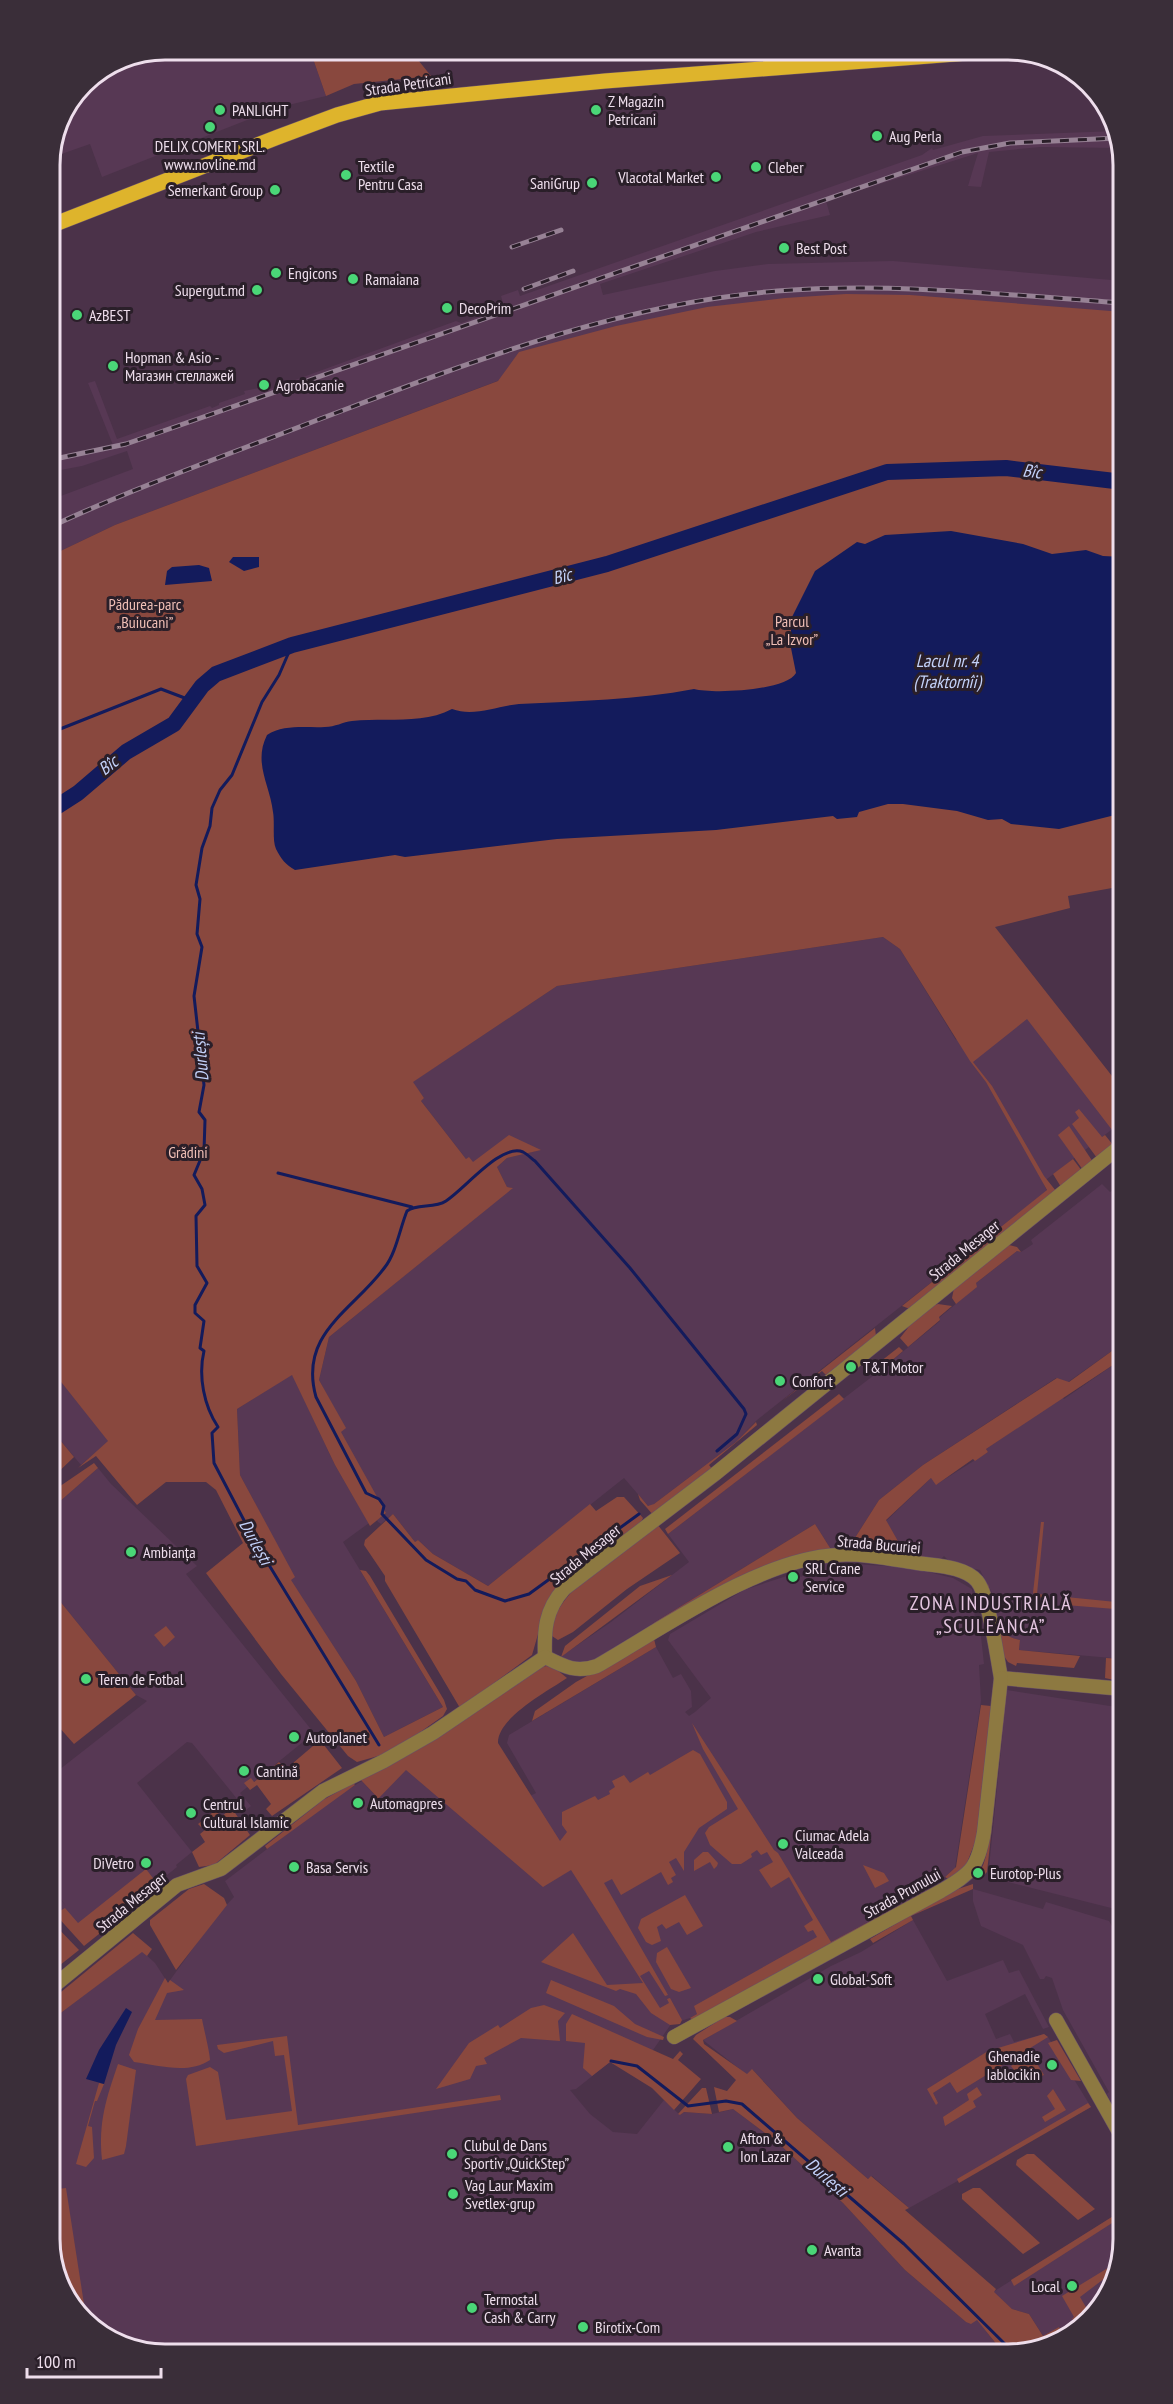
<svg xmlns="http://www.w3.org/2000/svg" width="1173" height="2404" font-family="'PT Sans Narrow',sans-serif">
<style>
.built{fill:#573854}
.green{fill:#89483e}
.water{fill:#131b5c}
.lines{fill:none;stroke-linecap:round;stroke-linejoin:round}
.stream{stroke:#131b5c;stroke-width:3}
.river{stroke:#131b5c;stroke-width:16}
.minor-casing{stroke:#685166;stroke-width:15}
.major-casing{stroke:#685166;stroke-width:16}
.minor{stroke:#8d7941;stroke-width:14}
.major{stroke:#deb42c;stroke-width:15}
.rail-casing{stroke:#978295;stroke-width:5}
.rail{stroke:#2a1f29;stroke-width:3;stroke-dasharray:9;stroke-linecap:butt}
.poi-dot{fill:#4ad677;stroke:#2a1f29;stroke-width:2}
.labels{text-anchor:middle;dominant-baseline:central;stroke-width:6;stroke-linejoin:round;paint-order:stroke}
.street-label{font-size:16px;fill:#eedeec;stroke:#2a1f29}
.poi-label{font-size:16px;fill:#eedeec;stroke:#2a1f29;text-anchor:start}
.park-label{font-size:16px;fill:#f0bfb6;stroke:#2a1f29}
.water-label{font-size:18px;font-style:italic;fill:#c3d1f9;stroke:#2a1f29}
.quarter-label{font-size:20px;letter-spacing:1.5px;fill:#e4c5e0;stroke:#2a1f29}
.rim{fill:none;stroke:#eedeec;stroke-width:3}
</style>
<rect width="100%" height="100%" fill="#4b3249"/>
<g class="built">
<path d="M165 50H310L326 96 280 107 102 177 90 144 50 158 84 83 121 58Z"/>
<path d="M1117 131 1120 148 1040 147 989 152 981 187 968 186 978 153 826 201 830 215 756 232 600 284 603 295 715 271 768 264 893 261 1123 281V322L500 380 115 525 50 556V500L133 469 127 451 82 466 50 472V458L113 445 88 383 95 381 117 439 210 406 212 408 219 405V403L245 394 244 391 263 387 265 391 456 321 461 323 504 307 501 296 518 290 520 296 922 155 932 148 933 150 983 136Z"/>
<path d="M883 937 900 949 956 1040 1023 987 1123 1121 1043 1182 1047 1191 757 1420 736 1442 654 1504 649 1507 624 1478 488 1586 433 1554 418 1540 415 1542 393 1514 381 1524 378 1522 377 1520 386 1514 340 1432 345 1428 319 1380 329 1337 512 1188 507 1187 497 1167 507 1158 540 1150 473 1163 466 1159 421 1101 424 1098 412 1082 557 986Z"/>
<path d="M1102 1184 1110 1192 1123 1185V1343L1068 1382 1056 1378 923 1465 879 1500 839 1563 900 1567 928 1572 953 1578 972 1589 975 1618H979L984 1664 979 1665 981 1701 955 1868 945 1877 930 1883 928 1890 690 2018 671 2024 635 2076 610 2062 576 2089 570 2090 590 2114 613 2132 637 2134 664 2100 680 2115 684 2112 712 2114 733 2109 777 2142 844 2204 905 2270 966 2322 977 2319 1002 2352 999 2354H158L101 2335 58 2283 50 2239V2021L142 1951 155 1963 168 1983 217 1915 234 1897 225 1881 334 1798 362 1781 377 1797 368 1806 406 1769 422 1781 530 1796 536 1793 507 1743 509 1735 656 1647 673 1678 681 1674 691 1691 692 1707 685 1712 689 1716 695 1712 711 1698 668 1640 670 1634 744 1590 796 1573 801 1577 818 1564H823L832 1551 815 1524 590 1662 556 1669 547 1666 611 1622 689 1562 668 1534 878 1372 940 1321 939 1318 976 1287V1283L1017 1251 1021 1252 1033 1244 1031 1240Z"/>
<path d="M1116 1363 1123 1374V1659L1019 1650 1020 1640 1008 1637 998 1625 993 1595 980 1570 952 1564 944 1556 939 1561 903 1550 886 1521 931 1478 937 1484 988 1452 986 1449 1062 1397 1064 1399Z"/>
<path d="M50 1368 109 1441 81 1465 50 1428Z"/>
<path d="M292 1374 335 1465 369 1523 343 1542 443 1707 384 1737 356 1681 290 1580 294 1577 240 1475 237 1409Z"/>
<path d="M98 1468 111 1484 197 1566 186 1574 314 1733 240 1793 251 1806 246 1810 192 1743 187 1742 137 1783 192 1852 176 1865 177 1867 87 1940 60 1909 52 1917 53 1923 50 1926V1887L66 1906 50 1885V1777L147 1701 136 1695 50 1589V1510Z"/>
<path d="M1007 1690 1123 1708V1753H1121L1120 1761 1123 1762V1930L1116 1918 1119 1910 988 1877Z"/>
<path d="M973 1889 1043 1909 1046 1902 1109 1921 1123 1945V2110L1117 2114 1107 2094 1109 2092 1063 2010 1052 1978 1046 1976 1044 1979H1040L1023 1945 981 1926 973 1901Z"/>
<path d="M913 1920 947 1981 1003 1960 1009 1973 1019 1970 1049 2027 1043 2029 1025 1994 985 2014 996 2039 1010 2034 1014 2042 1044 2034 1048 2037 1091 2107 909 2208 872 2176 868 2179 797 2118 753 2070 747 2075 703 2040 831 1966 861 1952Z"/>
<path d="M1123 2210V2239L1104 2303 1083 2321 1047 2342 1029 2314 1012 2309 993 2292Z"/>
</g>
<g class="green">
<path d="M310 50H410L431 76 354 84 326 96Z"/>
<path d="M846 294 910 295 1123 312V886L1068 896 1070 908 995 927 1123 1090V1136L1119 1139 1027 1019 973 1062 992 1086 1044 1176 1056 1191 910 1309 902 1306 1047 1190 986 1082 970 1061 900 949 883 937 557 986 413 1082 424 1098 421 1101 466 1159 469 1157 473 1162 509 1135 541 1150 507 1158 497 1167 507 1187 513 1188 329 1337 319 1380 346 1428 341 1432 386 1513 370 1526 335 1465 292 1375 237 1409 240 1475 295 1577 291 1580 356 1681 384 1737 443 1707 360 1570 366 1571 370 1576 444 1700 447 1709 443 1716 392 1752 357 1762 348 1756 281 1674 206 1573 243 1543 216 1490 206 1482H166L137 1505 96 1456 78 1468 108 1441 50 1368V556L115 525 498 381 519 352 616 326 707 307 785 298Z"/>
<path d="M1079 1109 1102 1137 1105 1135 1113 1145 1097 1158 1072 1124 1079 1118 1075 1112Z"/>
<path d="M1069 1126 1093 1162 1083 1170 1058 1135Z"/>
<path d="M1073 1159 1082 1171 1061 1187 1053 1174Z"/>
<path d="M1009 1245 1017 1247 1021 1252 1017 1251 976 1283 977 1287 956 1304 952 1298 954 1288Z"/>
<path d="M938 1304 952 1306 939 1317 940 1320 908 1347 900 1338C913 1323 916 1311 938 1304Z"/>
<path d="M875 1328 876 1336 826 1375 822 1371 782 1401Z"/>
<path d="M1123 1343V1374L1116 1363 986 1449 988 1452 975 1461 973 1459 936 1485 931 1478 886 1520 903 1550 939 1561 846 1552 879 1500 923 1465 1057 1378 1069 1382Z"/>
<path d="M899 1347 903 1351 876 1374 867 1361 870 1359 876 1365Z"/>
<path d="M839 1394 844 1399 668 1534 665 1529Z"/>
<path d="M756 1422 757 1425 709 1465 713 1470 654 1516 640 1500 638 1494 648 1506 654 1504 736 1442Z"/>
<path d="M50 1428 74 1457 50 1480Z"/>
<path d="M94 1463 98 1468 50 1510V1493Z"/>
<path d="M617 1497H624L643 1518 640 1524 556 1589 547 1603 532 1655 460 1708 385 1581V1576L364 1545 365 1540 393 1514 415 1542 418 1540 433 1554 488 1586 590 1504 596 1511Z"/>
<path d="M1041 1522H1044L1037 1594 1048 1595 1047 1598 1037 1597 1033 1593Z"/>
<path d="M657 1524 680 1553 627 1589 573 1632 558 1640 549 1634C558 1586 621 1552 657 1524Z"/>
<path d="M815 1524 832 1551 652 1624Z"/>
<path d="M672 1575 561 1657 565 1646 640 1586Z"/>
<path d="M988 1584C996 1607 991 1635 1020 1640L1019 1650 1080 1656 1074 1668 1017 1663 1016 1666 1008 1662 1002 1653 986 1586Z"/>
<path d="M50 1589 136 1695 74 1744 50 1717Z"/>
<path d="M1066 1597 1116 1602 1115 1609 1065 1605Z"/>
<path d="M166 1626 175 1637 164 1647 154 1635Z"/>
<path d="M654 1639 656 1647 532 1721 535 1711 576 1682Z"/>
<path d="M1106 1658 1123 1659V1682L1105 1678Z"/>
<path d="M547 1666 556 1669 567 1678C548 1691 497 1718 498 1743L560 1841 567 1832 562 1825V1812L595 1796 598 1800 610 1794 609 1791 615 1787 612 1781 624 1775 630 1783 648 1772 650 1775 693 1750 700 1754 727 1802V1809L699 1828 684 1852V1871L676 1858 669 1862 676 1875 671 1878 673 1882 668 1885 661 1872 621 1895 612 1879 604 1883 668 1995 665 1996 649 1971 640 1976 660 2008 669 2003 667 1999 670 1998 682 2020 680 2024 670 2025 651 2013 636 1994 620 1989 616 1991 541 1962 573 1933 607 1985 643 1983 571 1870 543 1887 406 1770 376 1801 365 1809 377 1797 360 1779 539 1667Z"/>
<path d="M1007 1690 987 1872 982 1877 981 1869C993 1854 1001 1725 1004 1697Z"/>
<path d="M981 1705 991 1706 976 1840 966 1865 950 1880 945 1877 956 1867Z"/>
<path d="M692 1723 774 1850 778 1853 831 1942 928 1890 924 1896 693 2020 690 2018 697 2014 694 2006 817 1937 813 1930 808 1932 804 1926 813 1920 789 1877 771 1888 759 1870 773 1862 767 1852 761 1855 757 1850 751 1854 752 1857 741 1864H732L710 1845 705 1833 709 1827 738 1809 703 1749Z"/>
<path d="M320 1740 342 1768 272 1816 266 1809 271 1804 257 1785 250 1790 244 1783 251 1778 254 1782 279 1762 286 1769Z"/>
<path d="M353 1783 355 1785 267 1849 265 1846 323 1800Z"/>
<path d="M227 1801 250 1835 214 1865 199 1867 192 1852 205 1842 200 1834 227 1812 224 1809 201 1827 198 1824Z"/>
<path d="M703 1852H708L718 1863 717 1866 714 1869 710 1862 694 1871V1860Z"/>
<path d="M863 1865 884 1873 889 1881 875 1888Z"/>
<path d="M146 1869 159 1886 84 1946 55 1914 65 1908 78 1923Z"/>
<path d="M204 1884 224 1898 227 1905 176 1970 150 1925V1920L189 1889Z"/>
<path d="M973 1884V1889L911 1916 913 1920 873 1943 870 1939 952 1891Z"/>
<path d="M685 1895 703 1926 687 1935 679 1922 666 1929 662 1924 657 1927 661 1941 652 1945 646 1942 638 1928 641 1919Z"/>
<path d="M53 1923 79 1950 50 1973V1926Z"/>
<path d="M133 1933 152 1949 147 1956 142 1952 50 2021V2001Z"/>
<path d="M667 1947 691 1988 679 1992 671 1989 656 1962 657 1953Z"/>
<path d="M165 1978 168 1983 170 1980 184 1990 167 1993 155 2020 202 2019C204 2030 210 2053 210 2060 188 2075 158 2065 134 2062L129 2055 138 2029Z"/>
<path d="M551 1980 614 2006 635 2024 664 2037 663 2040 647 2037 546 1993Z"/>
<path d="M544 2005 565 2013 558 2021 560 2041 521 2038 484 2058 487 2064 476 2066 470 2079 436 2089 469 2043 498 2025 500 2028 531 2008Z"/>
<path d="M572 2014 673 2059 680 2051 683 2054 678 2060 701 2079 674 2110 652 2088 610 2062 592 2076 583 2068 585 2043 566 2041V2024Z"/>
<path d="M724 2017H730L737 2021 703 2040 704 2044 747 2074 752 2069 797 2118 868 2179 871 2176 909 2208 905 2210 996 2289 994 2292 1012 2309 1029 2314 1043 2336 1059 2327 1062 2333 1037 2349 999 2354 1002 2351 977 2320 971 2324 966 2322 905 2270 843 2203 777 2142 733 2109 719 2112 714 2087 727 2091 736 2080 693 2039 696 2035Z"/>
<path d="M1044 2034 1048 2037 957 2093 950 2082 933 2093 938 2103 936 2105 927 2089 988 2051Z"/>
<path d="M287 2036 298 2125 500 2095 501 2100 196 2146 186 2079 188 2075 210 2067 218 2072 226 2120 292 2111 284 2055 275 2056 273 2041 224 2053 218 2049 217 2045Z"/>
<path d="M1057 2040 1081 2081 1071 2080 1048 2043Z"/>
<path d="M1031 2054 1044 2075 1037 2078 1030 2067 1017 2074 1011 2066Z"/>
<path d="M118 2064 136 2070 126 2146 124 2154 102 2160C98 2123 106 2099 118 2064Z"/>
<path d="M99 2083 104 2084 97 2101H95L88 2126 92 2127 94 2158 86 2167 76 2164Z"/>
<path d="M977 2087 982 2095 973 2101 976 2107 945 2126 943 2117 969 2100 967 2094Z"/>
<path d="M702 2088H706L712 2114 684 2112 680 2115 678 2114Z"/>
<path d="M1053 2089 1066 2110 1045 2122 1042 2117 1055 2109 1047 2096Z"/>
<path d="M1088 2103 1091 2107 959 2183 957 2179Z"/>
<path d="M1027 2154H1034L1095 2209 1078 2220 1016 2165 1017 2160Z"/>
<path d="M66 2188 86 2317 58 2283 50 2239V2190Z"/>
<path d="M973 2188H980L1040 2243 1023 2254 962 2199V2194Z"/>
<path d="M1123 2210V2216L1014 2286 1011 2280Z"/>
<path d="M1116 2263 1113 2272 1080 2297 1090 2314 1078 2323 1072 2319 1074 2317 1062 2296Z"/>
</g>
<g class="water">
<path d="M951 531 1023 544 1052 554 1086 550 1103 556 1123 557V813L1059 829 1011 824 1002 819 988 820 957 811 903 804H888L859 812 857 817 837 819 833 816 716 830 557 839 405 857 395 855 295 870C286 865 281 859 276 849 272 840 275 823 273 812 270 785 253 763 267 735 284 724 306 728 325 727 335 727 343 722 352 721 385 717 422 725 452 709 474 717 497 706 519 704 578 701 637 700 694 689 713 694 786 691 796 673L791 648V619L815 571 857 542 865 544 885 535Z"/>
<path d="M233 557H259V567L244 571 229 562Z"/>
<path d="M199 565 209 568 212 581 165 585 167 571 172 567Z"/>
<path d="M126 2008 132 2012 116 2045 104 2084 86 2079 99 2050Z"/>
</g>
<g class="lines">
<g class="stream">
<path d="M292 645 279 675 262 702 232 775 220 790 212 808 210 826 202 848 196 885 200 899 197 934 202 947 194 996 204 1085 199 1112 205 1120 204 1151 194 1175 202 1189 205 1205 196 1216 197 1266 207 1283 195 1305V1313L204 1321 200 1348 204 1351C198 1376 204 1406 218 1427L212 1433 214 1463 258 1547 379 1745"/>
<path d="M50 733 161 689 190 700"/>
<path d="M278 1173 412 1207"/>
<path d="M639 1514 529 1594 505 1601 475 1590 466 1581 457 1579 426 1560 382 1514 384 1506 379 1499 366 1493 316 1397C298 1333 354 1310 385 1267 396 1253 400 1228 407 1211 417 1203 434 1209 446 1201 465 1189 501 1143 523 1152 527 1154 531 1158 535 1161L630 1268 744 1409 746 1414 737 1434 717 1451"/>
<path d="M611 2061 637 2066 688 2106 726 2101 742 2104 904 2244 1014 2353"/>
</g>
<path class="river" d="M50 811 78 793 126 752 174 724 202 686 216 674 292 645 607 564 887 472 1006 468 1123 482"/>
<g class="minor-casing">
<g id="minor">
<path d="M545 1657C544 1631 545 1610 564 1589L715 1474 1123 1144"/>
<path d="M545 1657C565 1667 576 1673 597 1666 663 1628 760 1559 836 1555 862 1553 891 1559 917 1563 936 1566 964 1566 977 1581 989 1595 997 1657 1001 1678L1123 1689"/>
<path d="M50 1989 177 1885 221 1869 323 1791 384 1761 433 1733 545 1657"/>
<path d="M1056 2020 1123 2139"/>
<path d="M674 2037 941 1891C972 1873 978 1867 984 1832L1001 1678"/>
</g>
</g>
<g class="major-casing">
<path id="major" d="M50 226 278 137 337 115 380 103 605 81 1007 50"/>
</g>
<use href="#minor" class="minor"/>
<use href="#major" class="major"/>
<g class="rail-casing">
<g id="rail">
<path d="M512 247 561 230"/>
<path d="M524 289 573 271"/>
<path d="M50 460 126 444 962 152 1010 143 1118 138"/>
<path d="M50 527C138 486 230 454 320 419 469 363 616 304 777 291 892 282 1008 295 1123 303"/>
</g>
</g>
<use href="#rail" class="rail"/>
</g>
<g class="poi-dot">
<circle cx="220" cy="110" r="6"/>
<circle cx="596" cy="110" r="6"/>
<circle cx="210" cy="127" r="6"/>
<circle cx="877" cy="136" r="6"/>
<circle cx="756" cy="167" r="6"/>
<circle cx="346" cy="175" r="6"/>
<circle cx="716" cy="177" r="6"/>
<circle cx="592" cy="183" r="6"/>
<circle cx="275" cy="190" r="6"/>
<circle cx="784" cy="248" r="6"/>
<circle cx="276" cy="273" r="6"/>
<circle cx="353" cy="279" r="6"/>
<circle cx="257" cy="290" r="6"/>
<circle cx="447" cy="308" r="6"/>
<circle cx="77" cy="315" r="6"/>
<circle cx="113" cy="366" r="6"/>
<circle cx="264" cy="385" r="6"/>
<circle cx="851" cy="1367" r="6"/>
<circle cx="780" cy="1381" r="6"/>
<circle cx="131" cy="1552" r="6"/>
<circle cx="793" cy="1577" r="6"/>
<circle cx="86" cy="1679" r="6"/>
<circle cx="294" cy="1737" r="6"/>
<circle cx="244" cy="1771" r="6"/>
<circle cx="358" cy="1803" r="6"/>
<circle cx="191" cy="1813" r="6"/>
<circle cx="783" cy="1844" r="6"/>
<circle cx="146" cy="1863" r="6"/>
<circle cx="294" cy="1867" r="6"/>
<circle cx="978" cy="1873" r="6"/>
<circle cx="818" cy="1979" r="6"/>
<circle cx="1052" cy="2065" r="6"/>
<circle cx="728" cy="2147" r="6"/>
<circle cx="452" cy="2154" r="6"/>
<circle cx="453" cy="2194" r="6"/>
<circle cx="812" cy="2250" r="6"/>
<circle cx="1072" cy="2286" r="6"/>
<circle cx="472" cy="2308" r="6"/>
<circle cx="583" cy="2327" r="6"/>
</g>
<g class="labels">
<g class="street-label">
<text transform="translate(408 84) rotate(-8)">Strada Petricani</text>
<text transform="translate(964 1250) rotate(-39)">Strada Mesager</text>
<text transform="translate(879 1544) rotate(5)">Strada Bucuriei</text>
<text transform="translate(585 1554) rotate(-39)">Strada Mesager</text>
<text transform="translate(902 1893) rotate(-29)">Strada Prunului</text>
<text transform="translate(131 1902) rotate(-39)">Strada Mesager</text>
</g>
<g class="poi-label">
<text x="608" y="101">Z Magazin<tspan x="608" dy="18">Petricani</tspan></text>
<text x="232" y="110">PANLIGHT</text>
<text x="889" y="136">Aug Perla</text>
<text x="210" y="146" text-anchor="middle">DELIX COMERT SRL.<tspan x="210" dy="18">www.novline.md</tspan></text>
<text x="358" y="166">Textile<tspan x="358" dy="18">Pentru Casa</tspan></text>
<text x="768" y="167">Cleber</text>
<text x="704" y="177" text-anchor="end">Vlacotal Market</text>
<text x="580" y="183" text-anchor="end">SaniGrup</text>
<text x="263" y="190" text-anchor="end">Semerkant Group</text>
<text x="796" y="248">Best Post</text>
<text x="288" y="273">Engicons</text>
<text x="365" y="279">Ramaiana</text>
<text x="245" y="290" text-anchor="end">Supergut.md</text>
<text x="459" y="308">DecoPrim</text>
<text x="89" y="315">AzBEST</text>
<text x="125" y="357">Hopman &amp; Asio -<tspan x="125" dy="18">Магазин стеллажей</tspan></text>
<text x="276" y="385">Agrobacanie</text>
<text x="863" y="1367">T&amp;T Motor</text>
<text x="792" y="1381">Confort</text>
<text x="143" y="1552">Ambianța</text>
<text x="805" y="1568">SRL Crane<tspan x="805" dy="18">Service</tspan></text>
<text x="98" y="1679">Teren de Fotbal</text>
<text x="306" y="1737">Autoplanet</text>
<text x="256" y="1771">Cantină</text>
<text x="370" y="1803">Automagpres</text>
<text x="203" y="1804">Centrul<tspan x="203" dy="18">Cultural Islamic</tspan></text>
<text x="795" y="1835">Ciumac Adela<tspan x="795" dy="18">Valceada</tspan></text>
<text x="134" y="1863" text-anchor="end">DiVetro</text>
<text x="306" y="1867">Basa Servis</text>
<text x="990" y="1873">Eurotop-Plus</text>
<text x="830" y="1979">Global-Soft</text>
<text x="1040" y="2056" text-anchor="end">Ghenadie<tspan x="1040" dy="18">Iablocikin</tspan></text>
<text x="740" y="2138">Afton &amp;<tspan x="740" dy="18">Ion Lazar</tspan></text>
<text x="464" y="2145">Clubul de Dans<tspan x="464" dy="18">Sportiv „QuickStep”</tspan></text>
<text x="465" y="2185">Vag Laur Maxim<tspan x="465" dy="18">Svetlex-grup</tspan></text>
<text x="824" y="2250">Avanta</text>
<text x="1060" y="2286" text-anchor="end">Local</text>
<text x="484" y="2299">Termostal<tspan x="484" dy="18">Cash &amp; Carry</tspan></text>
<text x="595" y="2327">Birotix-Com</text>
</g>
<g class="park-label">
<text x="145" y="604">Pădurea-parc<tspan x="145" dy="18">„Buiucani”</tspan></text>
<text x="792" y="621">Parcul<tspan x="792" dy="18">„La Izvor”</tspan></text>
<text x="188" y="1152">Grădini</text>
</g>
<g class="water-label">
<text transform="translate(1032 471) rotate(7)">Bîc</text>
<text transform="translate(562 576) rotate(-14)">Bîc</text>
<text x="947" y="660">Lacul nr. 4<tspan x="947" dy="21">(Traktornîi)</tspan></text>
<text transform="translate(108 765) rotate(-38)">Bîc</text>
<text transform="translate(200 1057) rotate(-95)">Durlești</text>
<text transform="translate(256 1542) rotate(61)">Durlești</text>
<text transform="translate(827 2177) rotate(41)">Durlești</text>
</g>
<g class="quarter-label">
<text x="991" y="1603">ZONA INDUSTRIALĂ<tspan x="991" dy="23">„SCULEANCA”</tspan></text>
</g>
</g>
<path d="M0 0H1173V2404H0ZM165 60H1008A105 105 0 0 1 1113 165V2239A105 105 0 0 1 1008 2344H165A105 105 0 0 1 60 2239V165A105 105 0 0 1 165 60Z" fill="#3a2e39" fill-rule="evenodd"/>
<path class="rim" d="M165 60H1008A105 105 0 0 1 1113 165V2239A105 105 0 0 1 1008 2344H165A105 105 0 0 1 60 2239V165A105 105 0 0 1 165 60Z"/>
<path d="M27 2368v9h134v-9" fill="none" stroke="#eedeec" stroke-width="3"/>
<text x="36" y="2368" font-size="18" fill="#eedeec" stroke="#2a1f29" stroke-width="4.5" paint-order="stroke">100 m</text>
</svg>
